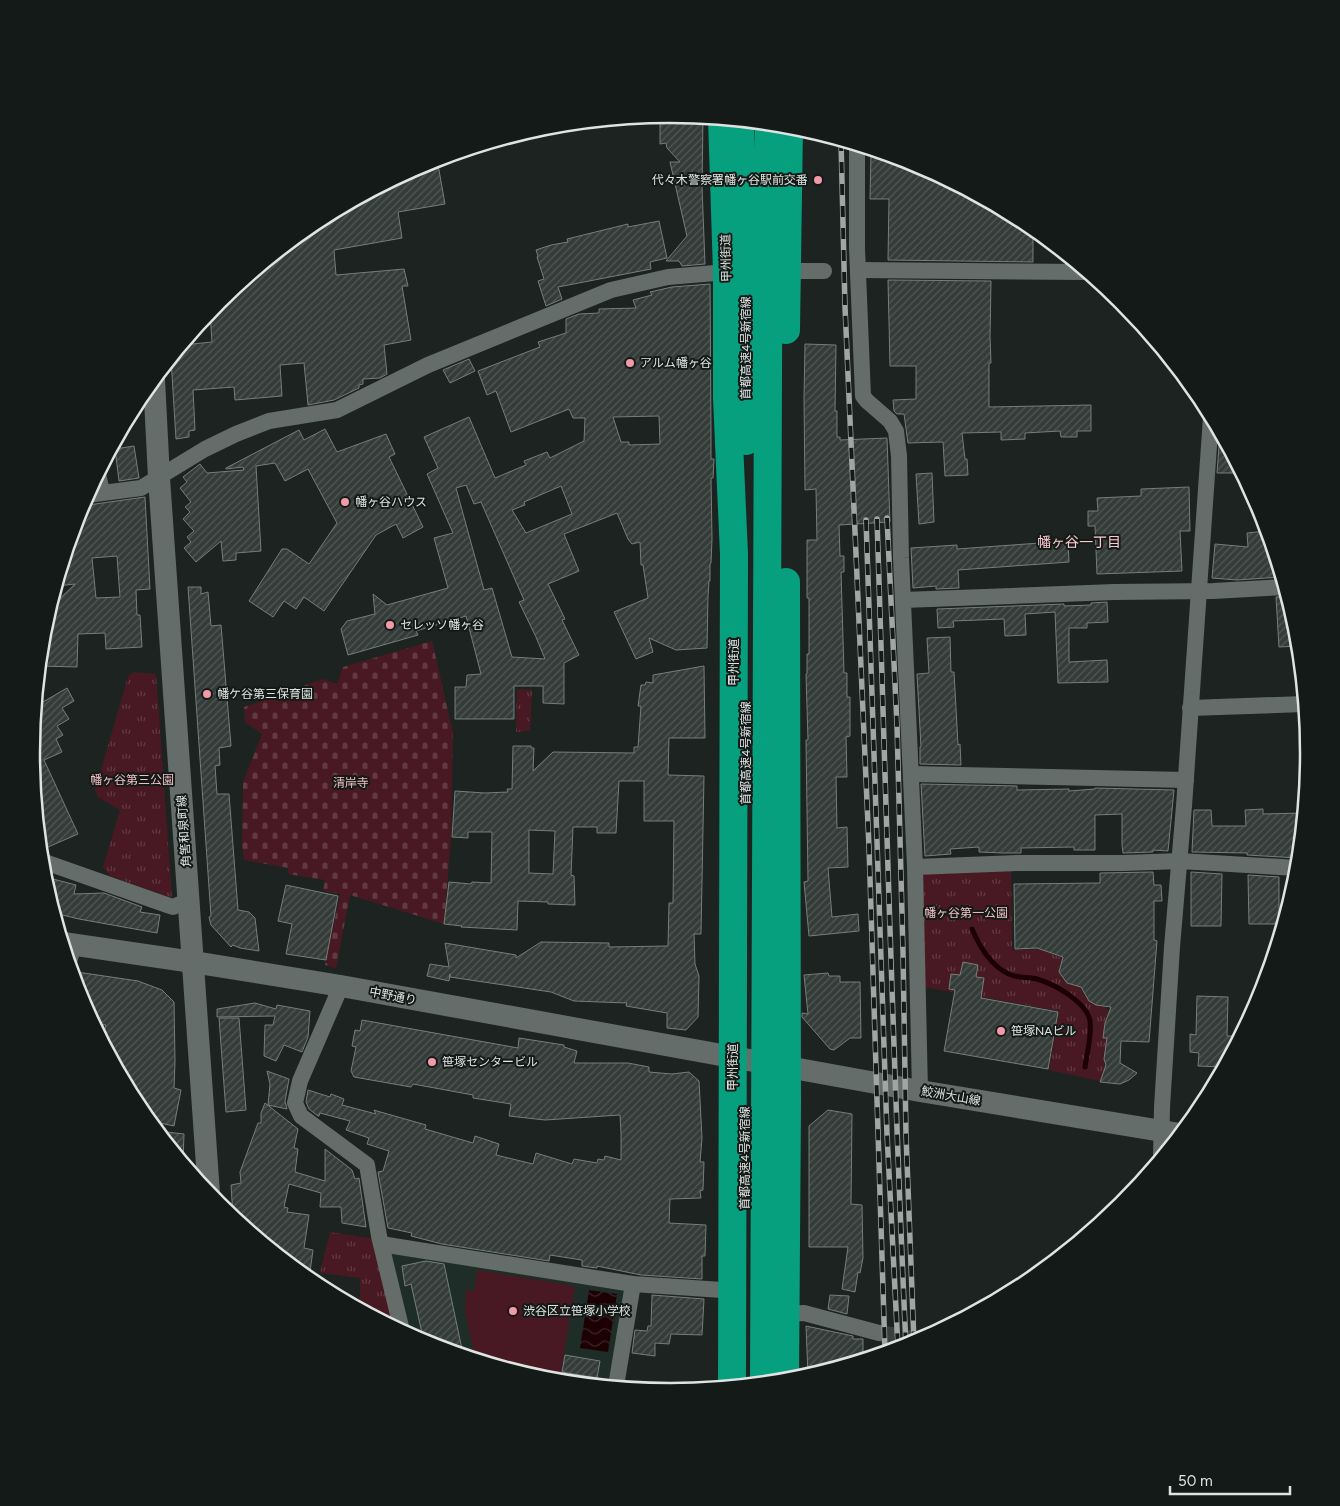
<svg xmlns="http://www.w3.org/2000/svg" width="1340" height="1506" font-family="Figtree,'Noto Sans JP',sans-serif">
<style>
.built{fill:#1f2d28}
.cemetery{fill:url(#cemetery-stones)}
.park{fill:url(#park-tufts)}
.pitch{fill:#491923}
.water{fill:url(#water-waves)}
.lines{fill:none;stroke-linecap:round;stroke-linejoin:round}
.stream{stroke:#1c0003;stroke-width:5}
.building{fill:url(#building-hatch);stroke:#757e7b;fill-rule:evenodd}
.street-tunnel{stroke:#39403e;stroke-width:16;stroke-dasharray:16 8;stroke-linecap:butt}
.street{stroke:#646d6a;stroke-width:16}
.secondary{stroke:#646d6a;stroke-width:22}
.highway{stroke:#06a07f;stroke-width:28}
.rail-casing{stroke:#a1a6a4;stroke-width:5.5}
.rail{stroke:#131a17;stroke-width:4;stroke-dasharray:11;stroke-linecap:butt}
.poi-dot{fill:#f39aa8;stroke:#131a17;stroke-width:2}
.labels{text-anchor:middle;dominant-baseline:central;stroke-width:4;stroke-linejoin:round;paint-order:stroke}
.poi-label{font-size:12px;fill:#dfe4e2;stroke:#131a17;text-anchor:start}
.street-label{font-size:12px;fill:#dfe4e2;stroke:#131a17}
.park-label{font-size:12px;fill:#f2bfc6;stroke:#131a17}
.neighbourhood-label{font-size:14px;fill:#fcc8cf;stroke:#131a17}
.rim{fill:none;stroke:#dfe4e2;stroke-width:2.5}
</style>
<defs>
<pattern id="cemetery-stones" width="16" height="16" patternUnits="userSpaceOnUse" patternTransform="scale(1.25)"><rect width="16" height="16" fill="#491923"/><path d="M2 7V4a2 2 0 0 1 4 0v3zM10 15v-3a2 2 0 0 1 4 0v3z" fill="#633a43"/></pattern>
<pattern id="park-tufts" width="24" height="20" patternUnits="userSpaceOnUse" patternTransform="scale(1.25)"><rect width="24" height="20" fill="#491923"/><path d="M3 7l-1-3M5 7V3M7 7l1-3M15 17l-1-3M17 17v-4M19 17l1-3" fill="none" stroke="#633a43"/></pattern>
<pattern id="water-waves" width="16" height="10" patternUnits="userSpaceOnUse" patternTransform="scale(1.25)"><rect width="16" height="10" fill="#1c0003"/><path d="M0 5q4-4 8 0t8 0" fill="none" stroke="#3d2527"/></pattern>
<pattern id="building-hatch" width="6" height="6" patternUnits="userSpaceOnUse" patternTransform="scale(1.25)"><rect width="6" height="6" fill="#343c39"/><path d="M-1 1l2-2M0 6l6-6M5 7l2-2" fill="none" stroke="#515855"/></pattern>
</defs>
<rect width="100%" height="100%" fill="#1c2321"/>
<path class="built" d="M389 1250 626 1286 611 1386 545 1379 425 1343 405 1332Z"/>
<path class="cemetery" d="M432 641 453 733 451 838 444 924 350 895 336 968 325 965 340 894 323 891 325 880 288 874V868L244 860 242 846 243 782 262 734 245 722 244 707 323 679 337 684 343 667Z"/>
<g class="park">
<path d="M133 672 156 674 172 898 110 876 103 867 120 810 98 797 95 790 128 677Z"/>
<path d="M517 689 532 690 530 731 516 732Z"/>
<path d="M1011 866 1012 950 1050 949 1049 953 1062 958 1059 972 1066 983 1080 987C1086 1000 1092 1004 1106 1007L1108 1011 1104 1027 1107 1039V1047L1103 1055 1105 1067 1100 1081 1049 1070 1059 1011 924 987 920 870Z"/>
<path d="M330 1232 376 1239 395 1327 360 1308V1278L320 1273Z"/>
</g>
<path class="pitch" d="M477 1270 575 1286 561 1373 568 1377V1382L545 1379 475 1358 465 1311 466 1290 474 1291Z"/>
<path class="water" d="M589 1290 617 1294 608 1352 580 1348Z"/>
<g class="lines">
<path class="stream" d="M972 929C980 947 991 967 1011 975 1019 978 1029 977 1037 979 1054 984 1087 1002 1090 1021 1092 1034 1087 1054 1085 1067"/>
</g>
<g class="building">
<path d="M670 114 703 117 702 187 705 264 682 266 679 261H666L687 236 670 162H680L667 148 666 143 660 144V115Z"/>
<path d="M871 153H882L915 163 1025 222 1033 229V262L888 260 889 199H870Z"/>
<path d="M437 159 445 204 398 212 402 238 334 250 336 275 404 269 408 286H402L411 340 384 345 387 374 380 378 363 379V384L359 385V388L334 400 308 405 304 363 280 365 282 396 235 400 234 387 193 390 195 430 189 431V437L176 439 171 359 183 345 212 342 210 312 219 301 315 222 426 163Z"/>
<path d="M659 221 667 258 650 262 651 269 558 287 562 299 546 306 538 281 544 279 537 257 538 256 536 250 551 245 568 242 567 239 628 224V227Z"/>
<path d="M888 280 991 281 990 337 991 363H989V407L1091 405V431H1077V437H1061L1060 431 1025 433V439L1001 440V432L962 433 965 459H967L968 475 945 476 943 442 908 443 904 414H897L894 411 893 400 916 399V366H890Z"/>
<path d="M710 284 711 431V459H714L713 478H711L712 539 711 563 710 564V581H709L708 597 707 648 676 650 649 638 653 652 636 659 614 612 648 598 643 565H641L640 542 632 544 628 539 617 513 564 534 579 571 548 584 565 619 562 620 579 655 564 663V704L543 703V686H514V719H455V687H466L467 675 481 674 466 616 416 631 418 635 348 655 341 629 347 621 375 614 373 594 387 605 448 588 434 538 453 533 427 474 438 468 424 437 469 417 495 478 526 465 524 461 547 452 550 458 584 441 585 418H573L569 409 511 432 496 391 487 395 478 371 540 347 538 342 566 333V319L579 314 599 313V309L636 308 633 300 652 295 650 292 672 287ZM659 416 660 444 629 445V442H621L613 417ZM466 485 474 504 481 502 524 600 519 602 536 637 545 659 512 657 492 588 484 590 456 488ZM561 486 572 514 526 533 512 510 525 505 524 502Z"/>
<path d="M805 344 836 345 835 411H837V437H840V440L887 438 890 522 839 525 840 556H844V572H841L844 673H847V697H850V736L846 737 847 777H836L837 828 847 827 848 867 828 868 832 917 858 914 859 931 809 936 804 882 808 881 806 740H808L806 674H807V654H809V598H807V540H817L816 489 805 490 804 398Z"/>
<path d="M469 359 475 371 450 383 443 370Z"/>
<path d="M325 429 337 452 386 434 395 454 389 457 423 527 403 538 396 524 376 535 324 611 304 597 296 609 284 601 273 617 249 601 282 549H287L309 564 337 523 308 469 285 481 275 463 256 466 261 551 236 553V560L223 561 221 541 196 562 184 548 191 542 187 537 194 531 183 519 190 512 185 507 191 502 180 488 187 482 183 477 200 464 207 473 244 470 243 467 226 469V468L299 430 304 440Z"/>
<path d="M1220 433 1241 473H1217Z"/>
<path d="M134 446 139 478 119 481 115 449Z"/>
<path d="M932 473 934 522 919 524 916 474Z"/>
<path d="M1189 487 1190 531H1180L1182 571 1097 574 1095 526H1088V511H1098L1097 498 1141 496V489Z"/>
<path d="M145 497 150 589 136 590 137 615H140L142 647 106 649 105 633 78 634 77 667 40 666 44 628 49 609 75 584 57 586 82 504 88 505ZM117 556 120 597 96 598 92 558Z"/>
<path d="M1267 531 1281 577 1237 580 1212 578 1215 544 1248 547 1247 533Z"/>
<path d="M1068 541 1069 562 958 570 959 588 936 589V586L913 588 911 548 957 545V549Z"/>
<path d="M188 587H201V594L208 592 211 626 221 625 231 746 219 748 220 765 215 766 217 794H229L238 910 249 912 255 918 259 951 240 948 233 945 231 947 211 925 209 917 211 916Z"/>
<path d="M1287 596 1297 629 1298 646 1279 647 1276 597Z"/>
<path d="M1107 602 1108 622 1087 623V628H1069V662L1107 660 1108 682 1058 683 1055 612 1025 614 1026 635 1005 636 1004 619 953 621 954 627 938 628 937 609 1064 604V606L1091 605V603Z"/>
<path d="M950 637 951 672H954L958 745 960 744 961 765 920 764V747H921L917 674 929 673 927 638Z"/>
<path d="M704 666 705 738H669L668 775 704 776 701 934H694L695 964 699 976 698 1017 686 1030 667 1028V1013L626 1006 627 1003 574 1001 551 992 450 977V974L449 981 427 976 430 964 449 967 445 943 516 955V958L541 942 609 943V947L668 946 669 903H673L674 821H644V781H619L616 833H597V827H573L571 875 574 876 575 905 548 904V902L518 901 517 930 461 927 462 926 444 924 449 882 471 884 472 882 491 883 492 832H468V838L452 837 455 791 485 793 508 792 507 789H512L513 746H531V748H534L533 771 553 752 634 753V747H638L641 706H638L641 685H645L646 682 653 683V675ZM529 830 555 831 553 874 529 873Z"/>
<path d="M67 688 74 701 62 708 69 719 57 726 63 735 56 739 62 752 44 760 78 834 48 847 38 827 31 753 36 706Z"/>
<path d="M921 784 1017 786V790L1069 789V791L1095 789V788L1174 790 1168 851 1153 850V852L1123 853 1122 845V814L1095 815V850H1074V847L1021 848V853H1003L979 852V847L950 849 951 854 925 856Z"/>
<path d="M1263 809V814L1303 813 1298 858 1247 855V853L1192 852 1194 810H1211L1212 826H1246L1245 810Z"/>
<path d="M1153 872 1154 885H1161L1162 901H1154V940L1157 941 1149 1042 1121 1041 1120 1063 1137 1073 1129 1080 1120 1084 1100 1082 1106 1065 1104 1059 1107 1038H1103L1105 1023 1111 1007 1096 1005 1089 1001 1081 987 1067 983 1059 972 1063 957 1037 948 1015 949 1014 884 1100 883V873Z"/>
<path d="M1191 872 1222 874 1221 926H1191Z"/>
<path d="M1248 875 1279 877V924H1249Z"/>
<path d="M53 879 76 885 74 894 104 893 142 907 140 912 160 915 157 933 79 919 54 913 49 896Z"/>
<path d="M286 885 338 896 326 960 286 954 292 924 278 921Z"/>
<path d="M963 962 978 965 976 977 984 978 981 998 1058 1012 1048 1069 944 1051 955 990 949 989 951 974 960 975Z"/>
<path d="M77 972 138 981 162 990 174 1002 175 1061 174 1088 181 1090 174 1126 150 1121 139 1108 102 1038 106 1025 94 1024 80 997 75 982Z"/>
<path d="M828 973 829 976H840V982H860L861 1038H850L834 1050 830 1049 802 1017V1013L808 1014 804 975Z"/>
<path d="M1197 996 1228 997 1227 1036H1233V1048L1223 1067 1198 1066 1199 1053 1190 1052V1034L1196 1035Z"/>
<path d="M255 1003 276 1009 277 1005 310 1011 308 1037 302 1052 284 1045 276 1061 264 1056 265 1025H273L275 1016 217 1017V1009Z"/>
<path d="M219 1018H239L246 1110 226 1112Z"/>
<path d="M362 1020 518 1048 519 1038 564 1045V1047L577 1051 574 1063H628L649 1067V1072L672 1074 689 1072 699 1081 702 1138 700 1162H704L703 1190 700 1191 701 1198 670 1199 669 1223 706 1225 705 1256H702V1279L641 1275 597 1266V1268L582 1266V1260L550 1255 549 1261 442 1244 411 1236 412 1233 388 1228 378 1172 383 1171 389 1151 367 1144 369 1138 346 1130 350 1121 320 1113 319 1116H318L309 1109 306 1102 308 1090 330 1097 331 1094 344 1099 342 1105 376 1114 374 1110 377 1111 426 1125 425 1129 473 1143 475 1136 499 1144 496 1155 533 1164 536 1153 572 1164 574 1159 597 1163 598 1159 604 1160 605 1156 621 1160V1133L620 1115 545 1120 509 1116 511 1104 473 1098V1095L413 1084 411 1087 354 1077 351 1071 356 1047 352 1046 355 1030 360 1031Z"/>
<path d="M267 1071 289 1079 285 1101 287 1109 268 1105 270 1084Z"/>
<path d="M265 1103 298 1129 294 1148 298 1149 295 1172 325 1181V1149L352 1170 355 1179 359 1178 366 1227 342 1223 341 1207H320L321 1193 289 1184 284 1207 288 1208 287 1212 309 1215 304 1248 313 1250 309 1279 233 1216 231 1185 241 1183 240 1172 258 1123H261V1113Z"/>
<path d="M828 1110 852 1114 851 1204 862 1205 863 1258 860 1273 858 1272 855 1292 842 1289 848 1247H809V1126Z"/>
<path d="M158 1131 184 1134 183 1161 175 1152Z"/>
<path d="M426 1261 444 1264 463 1354 424 1342 411 1284 405 1286 402 1266Z"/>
<path d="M652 1295 704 1299 702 1335 671 1334 669 1344 655 1343V1356L632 1353 635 1330 647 1331 648 1326H651Z"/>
<path d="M830 1295 849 1296 847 1314 828 1309Z"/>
<path d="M806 1326 853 1336V1339H863V1359L808 1375Z"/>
<path d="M565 1355 600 1361 597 1378 562 1372Z"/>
</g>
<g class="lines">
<path class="street-tunnel" d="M879 1333 920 1340"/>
<g class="street">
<path d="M857 145V248L863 396 867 401 890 421 896 431 899 456 901 558 915 867 920 1091"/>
<path d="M858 270 1086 272"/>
<path d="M787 271H824"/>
<path d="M98 474 102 492"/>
<path d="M87 495 141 488 205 449 236 434 269 421 337 410 428 365 611 290 668 277 727 272"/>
<path d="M903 600 1114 592 1213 591 1284 587"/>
<path d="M1190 708 1304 704"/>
<path d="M912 774 1186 780"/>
<path d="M42 861 167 905 173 907 189 900"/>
<path d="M915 867 1018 863H1124L1180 861 1297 868"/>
<path d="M69 962 74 945"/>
<path d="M341 986 300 1081 295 1103 301 1116 367 1165 379 1236 402 1331"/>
<path d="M1161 1157 1162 1107 1172 947 1184 806 1211 417"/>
<path d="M381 1244 633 1284 722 1290"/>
<path d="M785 1314 804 1313 879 1333"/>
<path d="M616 1386 633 1284"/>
<path d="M667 1391H674"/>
</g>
<g class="secondary">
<path d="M154 379 159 478 209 1194"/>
<path d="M63 943 193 962 341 986 920 1091 1180 1134"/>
</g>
<g class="highway">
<path d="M722 119 727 272V398L734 554 732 1386"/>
<path d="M740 121 746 286V441"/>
<path d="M786 330 789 126"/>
<path d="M785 1380 787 1106 786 582"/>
<path d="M764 1383 769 124"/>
</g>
<g class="rail-casing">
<g id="rail">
<path d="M841 140 845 307 869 847 885 1352"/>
<path d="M887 518 897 725 903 952 906 1135 914 1343"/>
<path d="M877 519C886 795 893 1070 906 1346"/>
<path d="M866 520 887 1134 898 1348"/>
</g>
</g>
<use href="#rail" class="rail"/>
</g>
<g class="poi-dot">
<circle cx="818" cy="180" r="5"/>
<circle cx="630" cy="363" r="5"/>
<circle cx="345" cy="502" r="5"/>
<circle cx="390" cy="625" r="5"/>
<circle cx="207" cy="694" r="5"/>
<circle cx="1001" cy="1031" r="5"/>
<circle cx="432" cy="1062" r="5"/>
<circle cx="513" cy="1311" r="5"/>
</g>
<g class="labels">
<g class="poi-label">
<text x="808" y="180" text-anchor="end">代々木警察署幡ヶ谷駅前交番</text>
<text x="640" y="363">アルム幡ヶ谷</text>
<text x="355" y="502">幡ヶ谷ハウス</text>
<text x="400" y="625">セレッソ幡ヶ谷</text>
<text x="217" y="694">幡ケ谷第三保育園</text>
<text x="1011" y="1031">笹塚NAビル</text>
<text x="442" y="1062">笹塚センタービル</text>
<text x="523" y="1311">渋谷区立笹塚小学校</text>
</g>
<g class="street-label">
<text transform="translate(726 258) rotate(-91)">甲州街道</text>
<text transform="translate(746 348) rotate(-90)">首都高速4号新宿線</text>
<text transform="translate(734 662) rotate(-90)">甲州街道</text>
<text transform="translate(746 753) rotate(-90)">首都高速4号新宿線</text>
<text transform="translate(184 831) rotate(-94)">角筈和泉町線</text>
<text transform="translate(393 996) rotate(11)">中野通り</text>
<text transform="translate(733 1067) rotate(-90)">甲州街道</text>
<text transform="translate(951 1096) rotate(10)">鮫洲大山線</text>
<text transform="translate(745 1158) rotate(-90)">首都高速4号新宿線</text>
</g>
<g class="park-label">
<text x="132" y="780">幡ヶ谷第三公園</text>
<text x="351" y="783">清岸寺</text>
<text x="966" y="913">幡ヶ谷第一公園</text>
</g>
<g class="neighbourhood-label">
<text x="1079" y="542">幡ヶ谷一丁目</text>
</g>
</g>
<path d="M0 0H1340V1506H0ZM40 753a630 630 0 1 1 1260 0a630 630 0 1 1-1260 0Z" fill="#131a17" fill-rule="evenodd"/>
<path class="rim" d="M40 753a630 630 0 1 1 1260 0a630 630 0 1 1-1260 0Z"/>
<path d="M1170 1486v8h120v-8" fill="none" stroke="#dfe4e2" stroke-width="2.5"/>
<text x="1178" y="1486" font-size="15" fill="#dfe4e2" stroke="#131a17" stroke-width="4" paint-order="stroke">50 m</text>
</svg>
